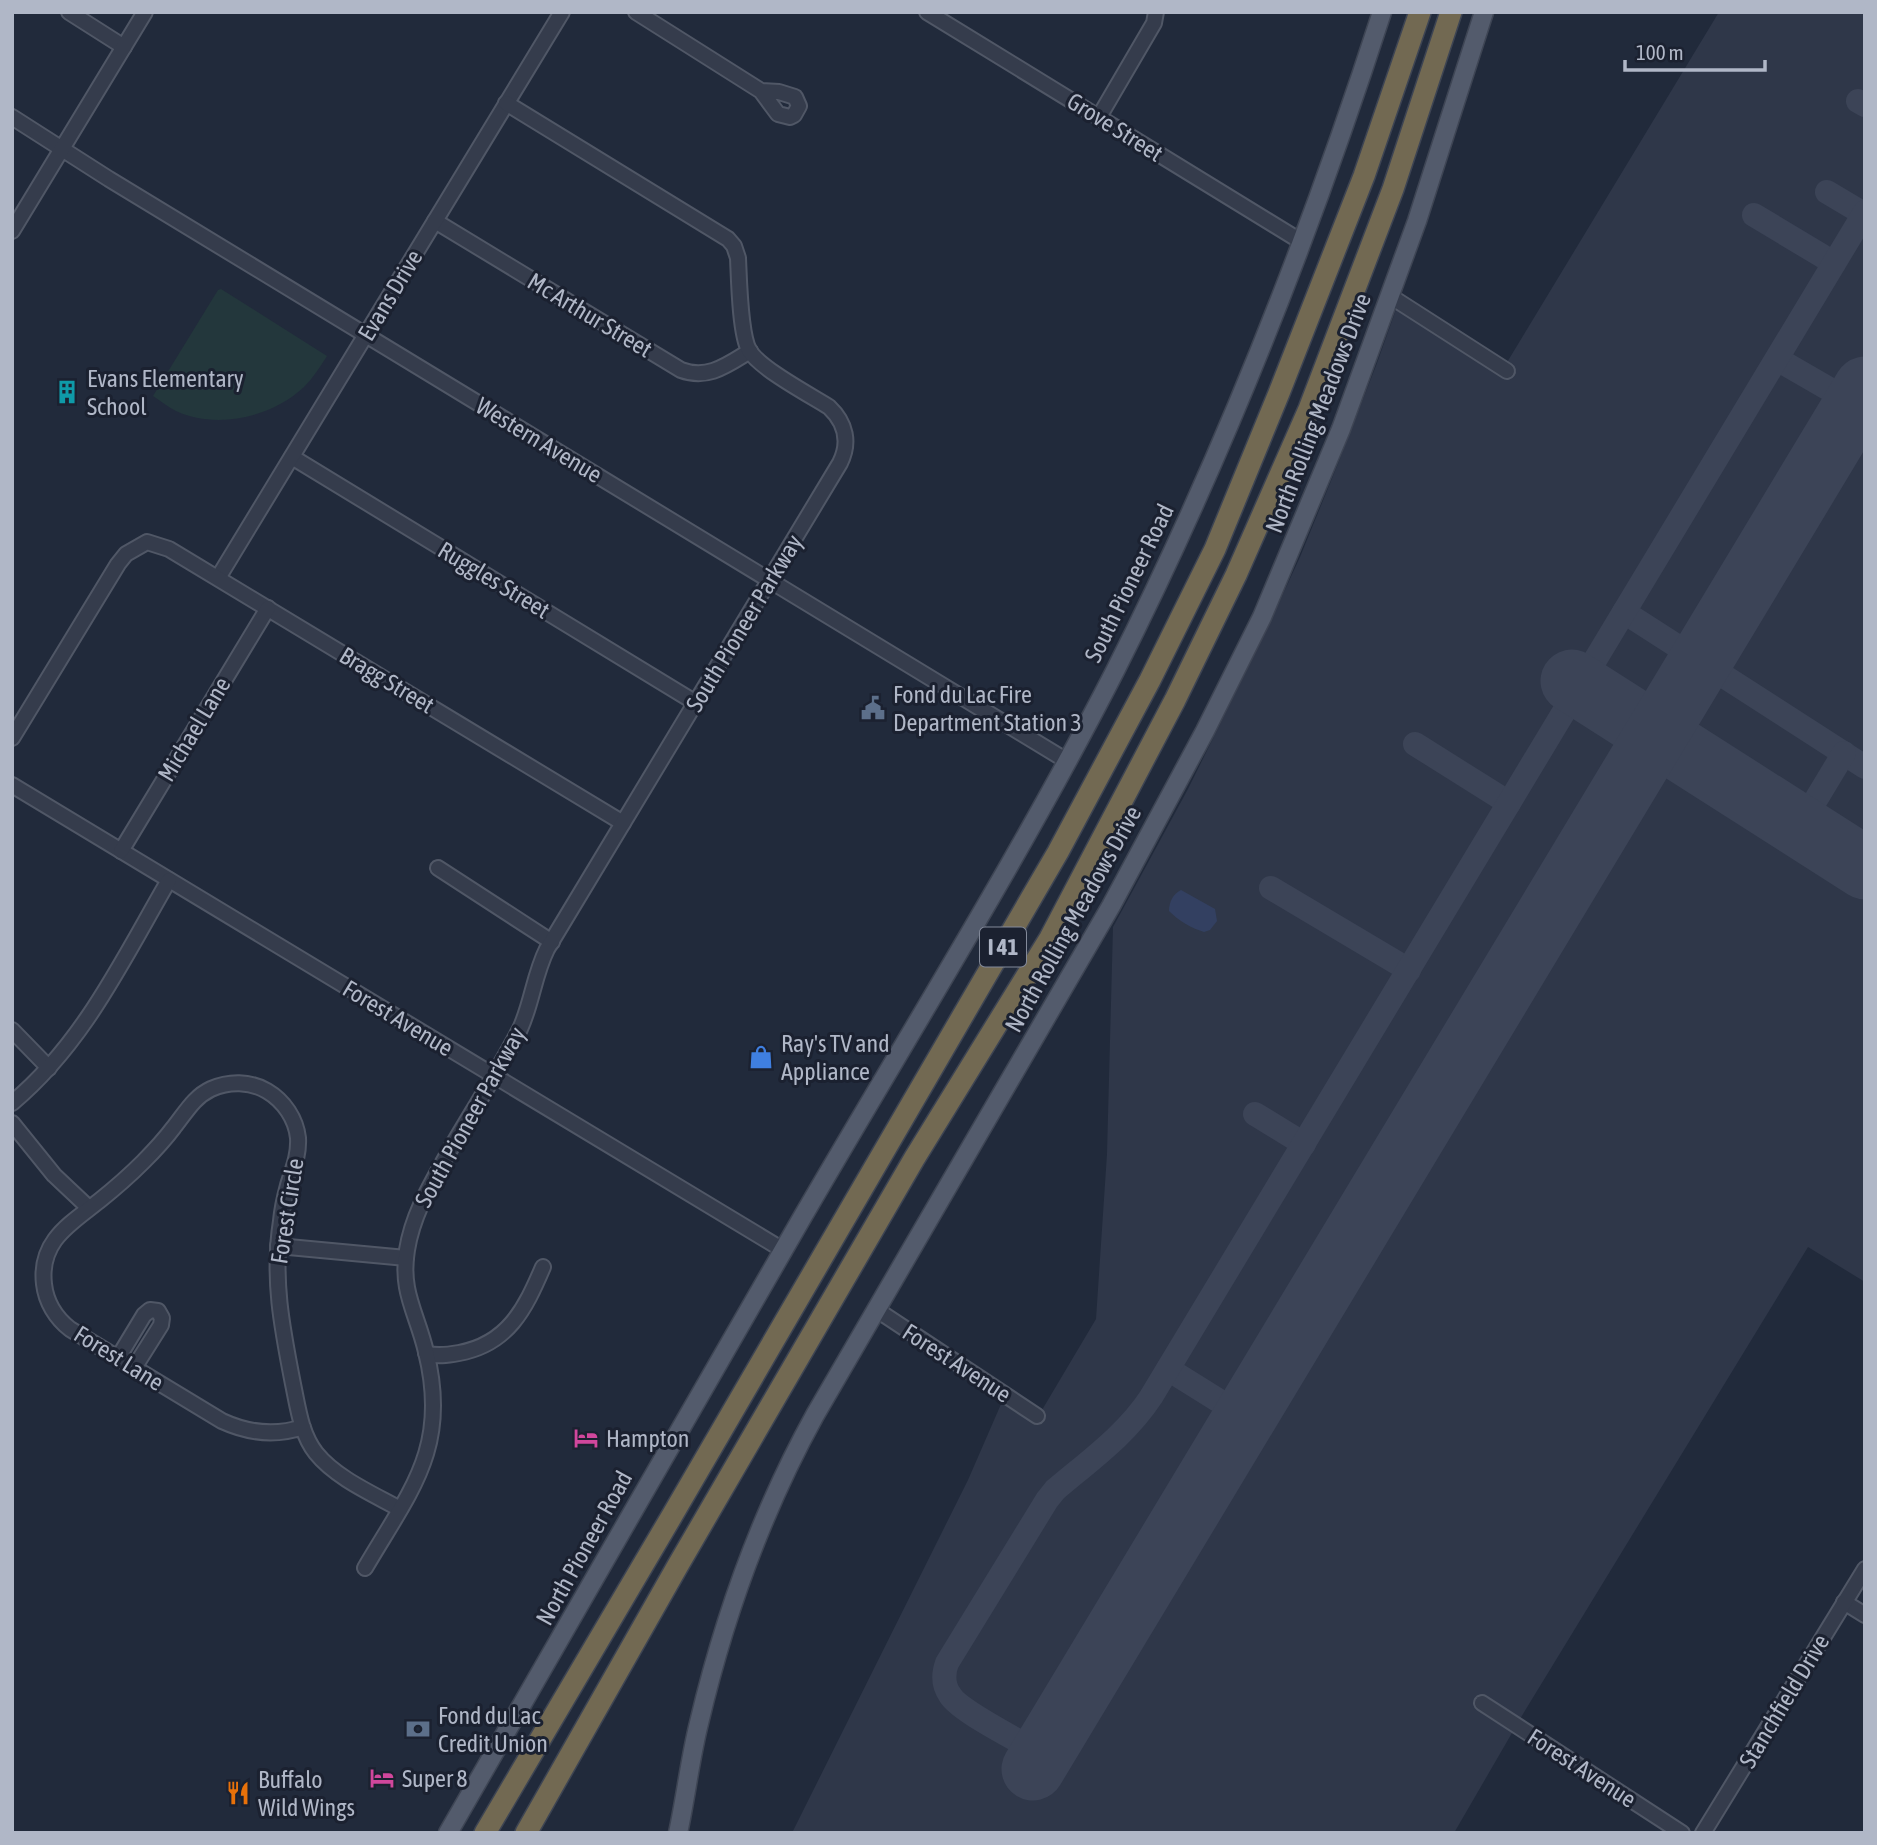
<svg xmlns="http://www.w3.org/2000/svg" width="1877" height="1845" font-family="'Asap Condensed',sans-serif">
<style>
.airport{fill:#2f3749}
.grass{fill:#23373c}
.water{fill:#334061}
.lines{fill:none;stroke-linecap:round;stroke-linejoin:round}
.taxiway{stroke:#3c4457;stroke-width:24}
.runway{stroke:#3c4457;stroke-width:63}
.minor-casing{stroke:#505766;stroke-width:18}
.major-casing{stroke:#3e4554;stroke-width:21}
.highway-casing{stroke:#3d4453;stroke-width:24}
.minor{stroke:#353c4c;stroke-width:14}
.major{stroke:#535b6c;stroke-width:18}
.highway{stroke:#726952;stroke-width:21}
.labels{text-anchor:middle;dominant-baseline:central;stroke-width:6;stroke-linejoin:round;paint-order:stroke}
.shield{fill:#1b2130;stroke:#838a9a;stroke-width:2}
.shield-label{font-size:23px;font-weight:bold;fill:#b0b7c7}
.street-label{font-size:24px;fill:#b0b7c7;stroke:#1b2130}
.poi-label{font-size:24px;fill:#b0b7c7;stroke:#1b2130;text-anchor:start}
</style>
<rect width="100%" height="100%" fill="#212a3b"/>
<path class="airport" d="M1719 12H1865V1282L1808 1247 1523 1714 1454 1833H792L968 1480 1008 1388 1042 1410 1096 1319 1107 1154 1113 927 1188 789 1264 635 1300 557 1337 466 1377 363 1400 298 1506 364Z"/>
<path class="grass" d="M221 289 327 356C320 367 313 378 304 387 272 417 217 430 176 411 168 407 161 401 153 396L218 290Z"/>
<path class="water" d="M1181 890 1215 909 1217 921 1210 930 1204 932C1191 928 1179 921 1169 911 1169 902 1173 894 1181 890Z"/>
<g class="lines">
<g class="taxiway">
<path d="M1858 101 1865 105"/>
<path d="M1827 192 1864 214"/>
<path d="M1754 215 1834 263"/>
<path d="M1777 359 1855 404"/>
<path d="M1624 612 1865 767"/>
<path d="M1415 744 1509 803"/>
<path d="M1800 826 1844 753"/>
<path d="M1271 888 1409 970"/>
<path d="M1255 1114 1304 1144"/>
<path d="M1168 1369 1245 1417"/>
<path d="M1042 1754C1023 1743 959 1711 950 1695 943 1685 943 1674 947 1663L1047 1500 1055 1490C1089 1461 1126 1435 1151 1397L1865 212"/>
</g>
<g class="runway">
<path d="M1572 681 1865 868"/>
<path d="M1033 1769 1865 388"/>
</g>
<g class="minor-casing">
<g id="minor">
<path d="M69 12 124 47"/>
<path d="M636 12 761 91 778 114 790 117 794 115 799 106 795 97 779 92 761 91"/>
<path d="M927 12 1302 242"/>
<path d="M12 117 109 179 1067 761"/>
<path d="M1099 117 1154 23 1156 12"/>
<path d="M435 221 681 370C708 380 727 365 750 351"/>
<path d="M12 231 145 12"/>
<path d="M1390 296 1507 371"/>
<path d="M292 457 696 703"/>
<path d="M218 578 562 12"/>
<path d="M12 738 118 564 126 554 147 542 169 549 623 823"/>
<path d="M12 785 783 1250"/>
<path d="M121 851 268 608"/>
<path d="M438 868 552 942"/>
<path d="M12 1030 49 1068"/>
<path d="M12 1103C84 1043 123 959 169 880"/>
<path d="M12 1123 54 1175 89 1208"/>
<path d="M278 1246 406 1258"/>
<path d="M877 1310 1037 1416"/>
<path d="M426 1353C436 1357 448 1355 459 1353 508 1344 525 1309 543 1267"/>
<path d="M118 1358 144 1315 150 1310 158 1311 162 1318 161 1325 134 1368"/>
<path d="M303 1427C276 1436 248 1433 222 1421L70 1329C56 1318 46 1302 44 1284 39 1241 70 1224 99 1201 114 1189 129 1176 143 1162 154 1151 165 1139 174 1127 186 1112 194 1097 211 1089 229 1081 250 1081 267 1091 284 1101 296 1119 298 1138 299 1155 293 1169 288 1185 285 1196 282 1209 281 1221 272 1278 282 1328 293 1384 298 1408 301 1434 316 1453 336 1478 373 1494 400 1509"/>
<path d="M365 1568C410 1491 450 1448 426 1352 417 1313 400 1292 407 1250 413 1212 433 1181 451 1148 474 1109 499 1069 520 1029 532 1003 534 975 547 949L840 463C850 443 846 423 829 407 810 395 759 368 749 350 740 334 739 279 738 258L734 246 728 239 506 103"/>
<path d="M1844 1602 1865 1615"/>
<path d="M1482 1703 1682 1833"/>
<path d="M1703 1833 1865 1569"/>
</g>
</g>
<g class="major-casing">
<g id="major">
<path d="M448 1833C568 1628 684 1421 803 1216 908 1035 1020 857 1115 671 1222 459 1309 238 1382 12"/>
<path d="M678 1833C686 1796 690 1759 699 1723 724 1617 762 1511 815 1415L1111 906 1205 731 1262 617 1341 429 1417 221 1484 12"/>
</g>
</g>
<g class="highway-casing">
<g id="highway">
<path d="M485 1833 673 1514 1058 852 1150 680 1215 549 1279 393 1364 176 1420 12"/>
<path d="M526 1833 677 1567 914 1159 1050 938 1175 700 1236 575 1309 409 1393 189 1451 12"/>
</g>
</g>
<use href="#minor" class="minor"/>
<use href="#major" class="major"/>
<use href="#highway" class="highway"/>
</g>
<defs>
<g id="building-bare" transform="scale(1.89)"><path d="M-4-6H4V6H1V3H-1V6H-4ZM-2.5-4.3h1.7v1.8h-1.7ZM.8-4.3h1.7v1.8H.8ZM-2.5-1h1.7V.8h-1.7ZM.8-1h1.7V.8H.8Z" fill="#0f9aa8" stroke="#1b2130" stroke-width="2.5" paint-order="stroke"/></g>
<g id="civic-bare" transform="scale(1.89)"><path d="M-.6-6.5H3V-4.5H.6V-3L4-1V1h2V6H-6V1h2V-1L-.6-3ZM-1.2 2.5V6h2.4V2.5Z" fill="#5c6f8a" stroke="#1b2130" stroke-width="2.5" paint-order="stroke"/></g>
<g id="shop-bare" transform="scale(1.89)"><path d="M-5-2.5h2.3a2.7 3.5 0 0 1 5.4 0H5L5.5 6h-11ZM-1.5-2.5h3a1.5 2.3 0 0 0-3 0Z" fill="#3f7fe0" stroke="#1b2130" stroke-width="2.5" paint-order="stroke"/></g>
<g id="hotel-bare" transform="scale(1.89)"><path d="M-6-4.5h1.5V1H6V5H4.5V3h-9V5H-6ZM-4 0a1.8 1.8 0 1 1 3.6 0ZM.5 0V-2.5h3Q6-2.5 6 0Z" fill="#d1479c" stroke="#1b2130" stroke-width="2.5" paint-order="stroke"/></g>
<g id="bank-bare" transform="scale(1.89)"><path d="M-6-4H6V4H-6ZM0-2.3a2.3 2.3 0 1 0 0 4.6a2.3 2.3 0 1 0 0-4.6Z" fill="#5c6f8a" stroke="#1b2130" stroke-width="2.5" paint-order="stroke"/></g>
<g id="restaurant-bare" transform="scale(1.89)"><path d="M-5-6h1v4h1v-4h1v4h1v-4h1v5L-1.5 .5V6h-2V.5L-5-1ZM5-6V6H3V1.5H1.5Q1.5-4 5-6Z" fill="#e8710a" stroke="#1b2130" stroke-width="2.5" paint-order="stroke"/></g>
</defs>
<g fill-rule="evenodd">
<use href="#building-bare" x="67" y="392"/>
<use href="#civic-bare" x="873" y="708"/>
<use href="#shop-bare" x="761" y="1057"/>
<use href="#hotel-bare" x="586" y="1438"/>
<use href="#bank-bare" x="418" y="1729"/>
<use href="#hotel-bare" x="382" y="1778"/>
<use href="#restaurant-bare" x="238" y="1793"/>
</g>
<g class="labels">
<rect class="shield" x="980" y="927.5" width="46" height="39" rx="5"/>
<g class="shield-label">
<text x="1003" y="947">I 41</text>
</g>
<g class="street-label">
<text transform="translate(1115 127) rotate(32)">Grove Street</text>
<text transform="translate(390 295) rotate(-59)">Evans Drive</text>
<text transform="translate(590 315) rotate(31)">Mc Arthur Street</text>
<text transform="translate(1318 413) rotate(-69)">North Rolling Meadows Drive</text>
<text transform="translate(539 440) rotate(31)">Western Avenue</text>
<text transform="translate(494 580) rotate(31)">Ruggles Street</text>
<text transform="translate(1129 583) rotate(-64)">South Pioneer Road</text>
<text transform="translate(744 623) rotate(-59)">South Pioneer Parkway</text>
<text transform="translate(387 680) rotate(31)">Bragg Street</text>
<text transform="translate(194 729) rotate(-59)">Michael Lane</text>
<text transform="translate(1073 919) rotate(-61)">North Rolling Meadows Drive</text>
<text transform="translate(398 1018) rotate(31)">Forest Avenue</text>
<text transform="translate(470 1117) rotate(-61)">South Pioneer Parkway</text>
<text transform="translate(287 1211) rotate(-81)">Forest Circle</text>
<text transform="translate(119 1358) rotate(32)">Forest Lane</text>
<text transform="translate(957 1363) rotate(33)">Forest Avenue</text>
<text transform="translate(584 1548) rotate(-61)">North Pioneer Road</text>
<text transform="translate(1784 1701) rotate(-59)">Stanchfield Drive</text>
<text transform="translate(1582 1768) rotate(33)">Forest Avenue</text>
</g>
<g class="poi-label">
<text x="87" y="378">Evans Elementary<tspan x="87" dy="28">School</tspan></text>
<text x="893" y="694">Fond du Lac Fire<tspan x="893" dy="28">Department Station 3</tspan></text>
<text x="781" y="1043">Ray's TV and<tspan x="781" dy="28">Appliance</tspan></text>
<text x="606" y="1438">Hampton</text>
<text x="438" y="1715">Fond du Lac<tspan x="438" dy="28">Credit Union</tspan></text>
<text x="402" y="1778">Super 8</text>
<text x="258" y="1779">Buffalo<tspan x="258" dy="28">Wild Wings</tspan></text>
</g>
</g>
<rect width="1877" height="1845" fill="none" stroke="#b0b7c7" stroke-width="28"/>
<path d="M1625 60v10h140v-10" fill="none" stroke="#b0b7c7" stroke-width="3.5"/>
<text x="1636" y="60" font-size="21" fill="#b0b7c7" stroke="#1b2130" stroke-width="5" paint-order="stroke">100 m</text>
</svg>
